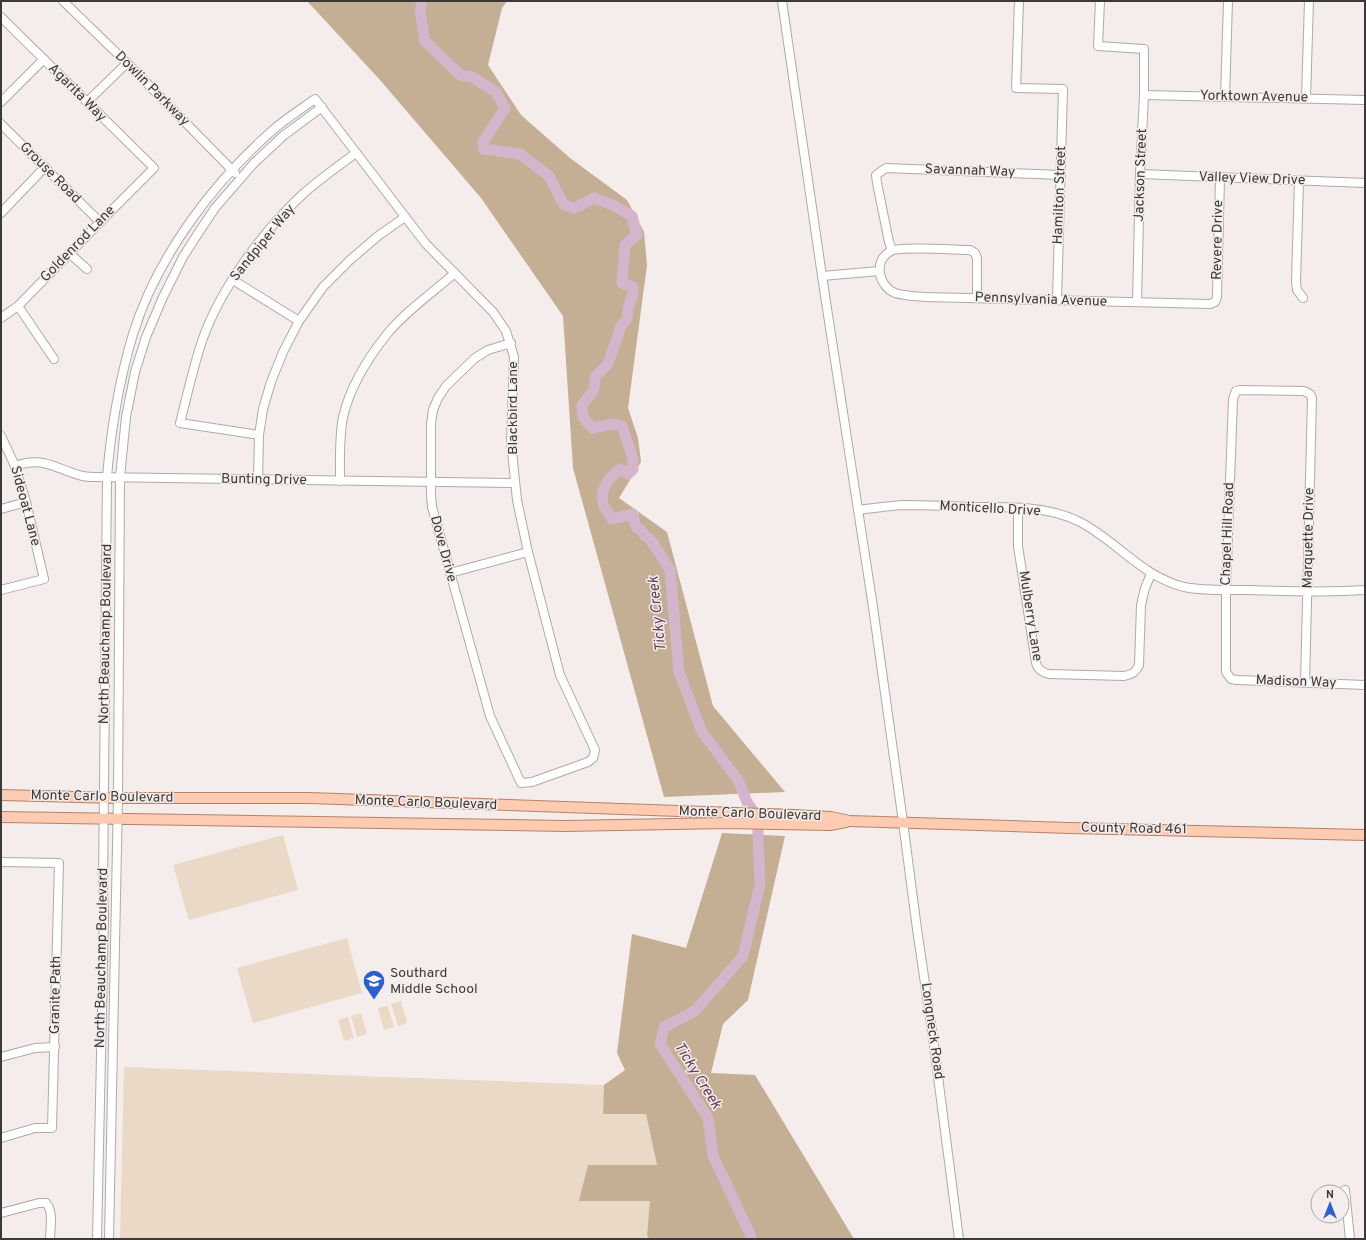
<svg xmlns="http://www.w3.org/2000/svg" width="1366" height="1240" font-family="Overpass,sans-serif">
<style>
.green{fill:#e9d9c6}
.forest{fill:#c4ae94}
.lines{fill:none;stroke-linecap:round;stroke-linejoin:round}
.river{stroke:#d3b6cc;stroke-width:11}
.minor-casing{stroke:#b0a9a9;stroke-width:10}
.major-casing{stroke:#b88265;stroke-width:12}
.minor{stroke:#fff;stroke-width:8}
.major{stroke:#fdcbb1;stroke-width:10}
.labels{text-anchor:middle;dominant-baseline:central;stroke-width:3;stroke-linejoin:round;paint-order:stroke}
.street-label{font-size:14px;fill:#3c3939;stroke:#f4edec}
.poi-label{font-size:14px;fill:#3c3939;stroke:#f4edec;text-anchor:start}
.water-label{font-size:15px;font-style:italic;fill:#623959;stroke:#f4edec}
</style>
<rect width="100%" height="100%" fill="#f4edec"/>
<g class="green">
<path d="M283 835 298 890 189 920 173 865Z"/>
<path d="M347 938 362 993 253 1023 237 968Z"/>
<path d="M401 1001 407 1023 398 1026 391 1004Z"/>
<path d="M388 1006 394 1027 384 1030 378 1008Z"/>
<path d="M361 1013 367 1034 357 1037 351 1016Z"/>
<path d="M348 1017 354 1038 344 1041 338 1020Z"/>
<path d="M124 1067 604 1085 603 1114H646L657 1165H588L580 1201H651L647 1236 650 1239H120Z"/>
</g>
<g class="forest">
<path d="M307 1H507L502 8 488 65 521 115 570 158 627 200 644 232 647 265 628 408 638 438 641 462 619 498 667 532 713 706 785 792 664 797 573 468 563 316 481 198 380 80Z"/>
<path d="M722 833 785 836 748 1000 723 1024 711 1073 755 1075 854 1239H650L647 1236 650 1201H579L588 1165H657L646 1114H603L604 1085 625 1070 617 1053 632 934 686 948Z"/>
</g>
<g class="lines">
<path class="river" d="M422 1 420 11 425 41 460 75 472 77 496 92 505 108 483 142 484 149 520 154 549 176 564 205 575 208 594 198 615 206 632 216 637 235 625 245 622 283 633 287V295L628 308 627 319 621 326 608 364 595 377C594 398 592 390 582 405L583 417 592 428 614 424 622 426 633 459V469L628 474 620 469C608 478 597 493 605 508 607 512 610 515 612 519L633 514 635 525 653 543 670 570 679 672 702 732 738 780 747 802 758 818V834L760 884 743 956 695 1011 664 1027 660 1044 708 1118 713 1156 751 1236 750 1239"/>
<g class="minor-casing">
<g id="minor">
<path d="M63 1 127 63 235 173"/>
<path d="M782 1 822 276 873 607 903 822 917 929 933 1038 959 1239"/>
<path d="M1019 1 1016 88 1063 89 1057 300"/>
<path d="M1100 1 1098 46 1144 49V95L1140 174 1137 302"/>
<path d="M1 17 154 168 100 222 18 306 1 318"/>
<path d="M1144 95 1365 100"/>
<path d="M1225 97 1228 1"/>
<path d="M1306 98 1309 1"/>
<path d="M1 102 44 59"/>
<path d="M87 102 127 63"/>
<path d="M1 124 100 222"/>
<path d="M1140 174 1365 183"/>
<path d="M1299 181 1296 282 1297 290 1303 298"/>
<path d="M1 213 45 167"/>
<path d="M892 250 889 242 877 183 876 175 886 168 1061 175"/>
<path d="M69 253 87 269"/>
<path d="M822 276 879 271"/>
<path d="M233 280 299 321"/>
<path d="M977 298V258L975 253 970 250C956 250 901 246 891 251 873 260 878 286 895 293 904 296 915 296 925 297L1210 304 1215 302 1217 297 1220 178"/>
<path d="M18 306 54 359"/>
<path d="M259 435 180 423C187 396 193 368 202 341 220 289 263 231 303 194 320 179 338 166 356 153"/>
<path d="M1 436 15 466 26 502 44 579 1 590"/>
<path d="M15 466C43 456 54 468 79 475 84 477 90 477 95 477L515 483"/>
<path d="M258 480 259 435 263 409 271 382 283 352 299 321 323 287 350 260 378 236 405 217"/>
<path d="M340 481C340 460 339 438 343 417 350 387 368 358 387 334 406 311 432 293 455 273"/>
<path d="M1018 508V546L1036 663C1038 670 1042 672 1049 674L1124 676C1132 675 1136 672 1139 665L1141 605 1145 588 1151 574"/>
<path d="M1 509 26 502"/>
<path d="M858 510C873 508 888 506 903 505 926 505 948 506 970 507 1007 507 1046 505 1080 522 1117 541 1141 576 1184 587 1204 591 1227 590 1247 590 1287 591 1326 593 1365 590"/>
<path d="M450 573 528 552"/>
<path d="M1305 683 1312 398 1310 394 1304 391 1240 390 1236 391 1233 399 1226 590V672L1231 679 1237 680 1365 685"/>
<path d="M1 862 59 863 52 1128H35L1 1138"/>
<path d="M1 1057 35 1048 55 1047"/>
<path d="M1345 1190 1350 1239"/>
<path d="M1 1213 39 1203H46C54 1211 50 1228 50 1239"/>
<path d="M97 1239 104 917 103 889 107 477C111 429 119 381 133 334 157 257 213 182 274 129 287 118 301 109 315 99L426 244 493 312 506 331 514 357 511 442 517 500 528 552 560 675 595 750 593 758 588 762 532 782 521 783 490 716 432 507 431 496V424L433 410 438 398 446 386 475 358 488 350 511 343"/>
<path d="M109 1239 118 798 120 477 126 417 135 372 146 337 163 297 183 257 197 235 215 208 254 163 283 136 322 107"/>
</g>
</g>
<g class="major-casing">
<g id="major">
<path d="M1 795 118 798H309L794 815 831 817 850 821 1069 828 1365 835"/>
<path d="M1 817 565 826 726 823 830 825 846 822"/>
</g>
</g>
<use href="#minor" class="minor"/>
<use href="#major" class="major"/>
</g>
<defs>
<g id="school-pin" transform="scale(1.15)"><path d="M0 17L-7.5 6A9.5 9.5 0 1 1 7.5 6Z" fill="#2b61cf" stroke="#f4edec"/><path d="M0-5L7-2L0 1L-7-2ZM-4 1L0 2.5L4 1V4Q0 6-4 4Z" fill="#fff"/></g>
</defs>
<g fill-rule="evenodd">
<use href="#school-pin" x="374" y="981"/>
</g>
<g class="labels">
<g class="street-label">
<text transform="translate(152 89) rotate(45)">Dowlin Parkway</text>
<text transform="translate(77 93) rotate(45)">Agarita Way</text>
<text transform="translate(1254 97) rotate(1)">Yorktown Avenue</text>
<text transform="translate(970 171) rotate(2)">Savannah Way</text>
<text transform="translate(50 173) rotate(45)">Grouse Road</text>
<text transform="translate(1141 175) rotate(-88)">Jackson Street</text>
<text transform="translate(1252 179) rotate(2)">Valley View Drive</text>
<text transform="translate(1060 195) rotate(-88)">Hamilton Street</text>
<text transform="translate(1218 240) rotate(-89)">Revere Drive</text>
<text transform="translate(263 243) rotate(-51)">Sandpiper Way</text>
<text transform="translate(78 244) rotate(-46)">Goldenrod Lane</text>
<text transform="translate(1041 300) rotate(2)">Pennsylvania Avenue</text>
<text transform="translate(513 408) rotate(-90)">Blackbird Lane</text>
<text transform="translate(264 480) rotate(1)">Bunting Drive</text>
<text transform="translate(25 506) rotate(75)">Sideoat Lane</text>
<text transform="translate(990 509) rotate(3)">Monticello Drive</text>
<text transform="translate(1228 534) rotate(-88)">Chapel Hill Road</text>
<text transform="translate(1309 538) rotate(-89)">Marquette Drive</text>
<text transform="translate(443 549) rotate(75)">Dove Drive</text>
<text transform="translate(1030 616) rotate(81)">Mulberry Lane</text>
<text transform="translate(106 634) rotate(-89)">North Beauchamp Boulevard</text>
<text transform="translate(1296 682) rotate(2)">Madison Way</text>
<text transform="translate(102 797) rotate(1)">Monte Carlo Boulevard</text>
<text transform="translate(426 803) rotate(2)">Monte Carlo Boulevard</text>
<text transform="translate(750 814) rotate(2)">Monte Carlo Boulevard</text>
<text transform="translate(1134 829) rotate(1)">County Road 461</text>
<text transform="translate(102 958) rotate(-89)">North Beauchamp Boulevard</text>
<text transform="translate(56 995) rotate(-89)">Granite Path</text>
<text transform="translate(932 1031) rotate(82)">Longneck Road</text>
</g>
<g class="poi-label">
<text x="390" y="973">Southard<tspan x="390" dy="16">Middle School</tspan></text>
</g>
<g class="water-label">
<text transform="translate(658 614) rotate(-96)">Ticky Creek</text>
<text transform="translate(697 1076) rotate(58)">Ticky Creek</text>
</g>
</g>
<rect width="1366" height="1240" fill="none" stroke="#3c3939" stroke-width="4"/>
<g transform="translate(1330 1204)"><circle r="19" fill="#f4edec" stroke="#aaa5a4"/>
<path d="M0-3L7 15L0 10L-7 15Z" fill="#2b61cf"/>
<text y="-6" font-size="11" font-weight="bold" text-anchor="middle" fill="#3c3939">N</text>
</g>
</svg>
